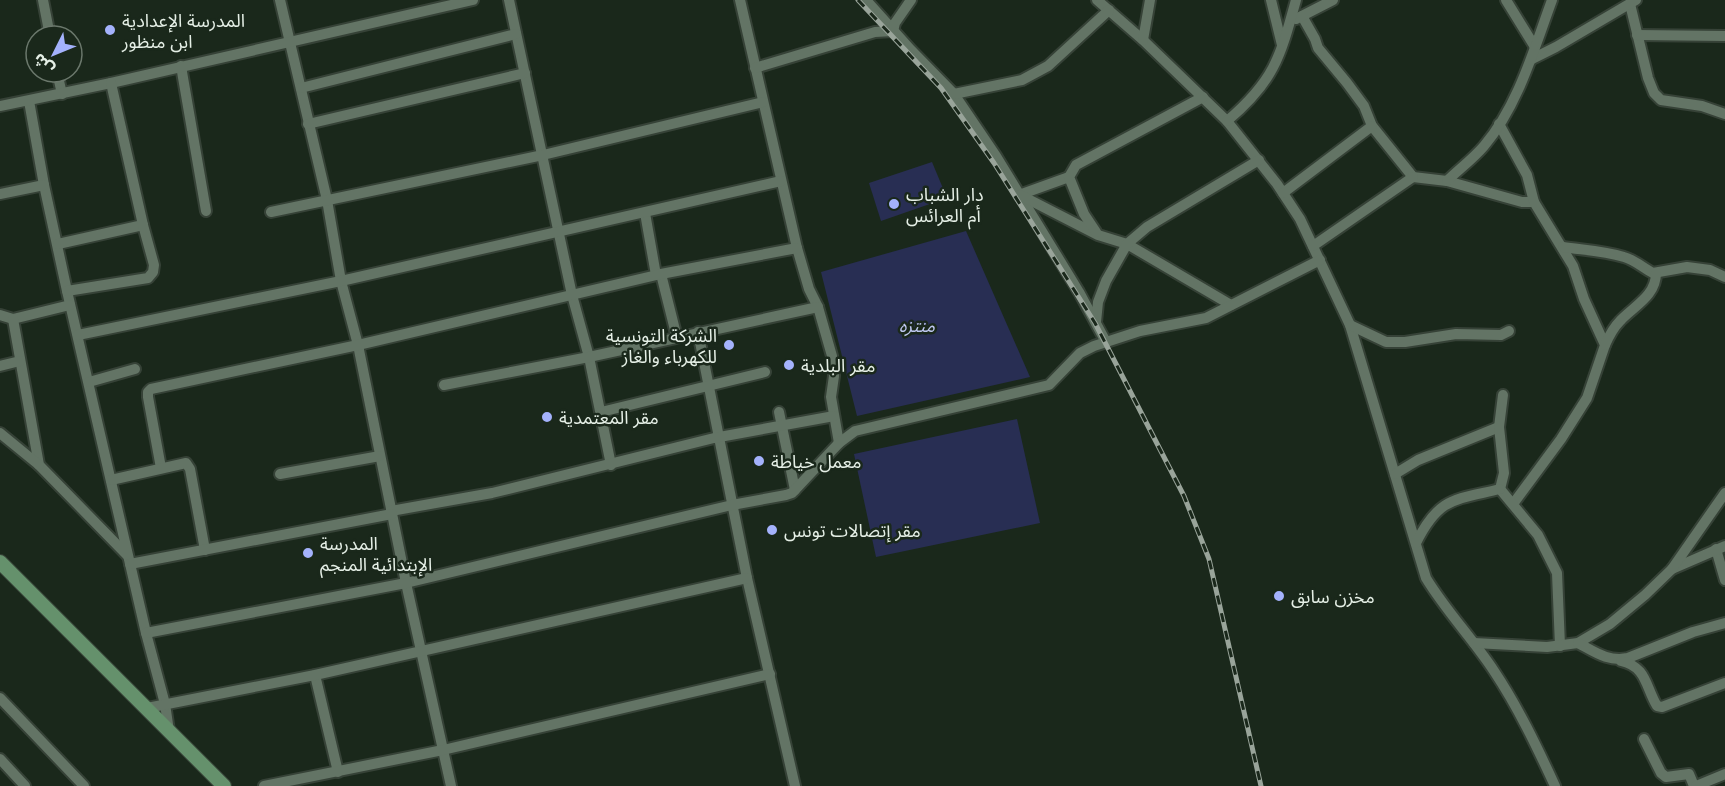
<svg xmlns="http://www.w3.org/2000/svg" width="1725" height="786" font-family="'Noto Serif','Noto Sans Arabic',serif">
<style>
.green{fill:#282e53}
.lines{fill:none;stroke-linecap:round;stroke-linejoin:round}
.street-casing{stroke:#364237;stroke-width:14}
.secondary-casing{stroke:#364237;stroke-width:16}
.street{stroke:#637465;stroke-width:10}
.secondary{stroke:#65916c;stroke-width:14}
.rail-casing{stroke:#99a49a;stroke-width:5}
.rail{stroke:#1a281b;stroke-width:3;stroke-dasharray:9;stroke-linecap:butt}
.poi-dot{fill:#a4b2fc;stroke:#1a281b;stroke-width:2}
.labels{text-anchor:middle;dominant-baseline:central;stroke-width:5;stroke-linejoin:round;paint-order:stroke}
.poi-label{font-size:18px;fill:#e5efe6;stroke:#1a281b;text-anchor:start}
.park-label{font-size:18px;font-style:italic;fill:#bdc6ee;stroke:#1a281b}
</style>
<rect width="100%" height="100%" fill="#1a281b"/>
<g class="green">
<path d="M932 162 947 198 881 221 869 183Z"/>
<path d="M966 231 1030 377 857 416 821 272Z"/>
<path d="M1017 419 1040 523 876 557 854 454Z"/>
</g>
<g class="lines">
<g class="street-casing">
<g id="street">
<path d="M43 0 50 36"/>
<path d="M280 0 327 200 341 281 358 345 406 583 451 786"/>
<path d="M509 0 572 295 589 357 611 465"/>
<path d="M740 0 797 248 809 289 818 307 832 356 834 376 831 397 839 443"/>
<path d="M866 0 911 50 954 94 996 156 1079 292 1106 342"/>
<path d="M1097 0 1143 40 1227 121 1277 184 1300 219 1350 325 1426 578C1446 611 1473 639 1494 671 1518 707 1537 747 1555 786"/>
<path d="M1271 0 1282 45"/>
<path d="M1506 0 1535 47"/>
<path d="M1630 4 1648 78 1654 93 1661 100 1702 106 1725 114"/>
<path d="M1302 16 1315 39 1318 48 1347 83 1364 106 1372 126 1413 177 1447 181 1522 202H1534"/>
<path d="M1296 19 1333 0"/>
<path d="M1637 35 1725 36"/>
<path d="M1143 40 1150 0"/>
<path d="M1532 59 1556 47 1636 0"/>
<path d="M181 66 206 211"/>
<path d="M755 68 875 32 893 31 895 23 911 0"/>
<path d="M57 72 62 94"/>
<path d="M301 88 516 34"/>
<path d="M954 94 1022 80 1048 66 1109 10"/>
<path d="M29 101 44 185 67 291 146 633 165 704 169 731"/>
<path d="M0 106 111 83 473 0"/>
<path d="M1227 121C1274 81 1280 58 1296 0"/>
<path d="M308 124 525 73"/>
<path d="M1499 124 1527 175 1534 202 1573 266 1584 299 1605 345 1587 398 1561 439 1513 504"/>
<path d="M1447 181C1458 170 1473 159 1484 146 1518 106 1534 49 1552 0"/>
<path d="M1283 193 1372 126"/>
<path d="M0 194 44 185"/>
<path d="M1019 195 1069 177"/>
<path d="M1020 195 1098 235 1127 244 1231 305"/>
<path d="M271 212 543 155 763 102"/>
<path d="M645 213 656 275"/>
<path d="M1096 232 1084 214 1069 177 1076 165 1203 97"/>
<path d="M58 244 143 225"/>
<path d="M1313 246 1413 177"/>
<path d="M1563 247C1583 250 1604 251 1624 257 1635 260 1643 268 1653 273L1687 267 1710 270 1725 277"/>
<path d="M661 274 677 338"/>
<path d="M67 291 148 278 153 272 154 265 143 225 111 83"/>
<path d="M0 315 13 319 70 305"/>
<path d="M13 319 39 465 127 555"/>
<path d="M1096 322 1098 302 1106 281 1127 244 1147 227 1259 160"/>
<path d="M1350 325 1386 342H1405L1456 334 1501 335 1509 331"/>
<path d="M698 332 747 578 795 786"/>
<path d="M78 335 341 281 781 181"/>
<path d="M1605 345C1609 336 1613 328 1620 321 1634 306 1656 296 1656 273"/>
<path d="M0 366 20 361"/>
<path d="M89 382 135 369"/>
<path d="M444 385 589 357 818 307"/>
<path d="M601 412 765 372"/>
<path d="M779 412 795 490"/>
<path d="M0 433 39 465"/>
<path d="M161 468 148 397V392L151 389 358 345 661 274 797 248"/>
<path d="M280 474 380 456"/>
<path d="M1395 474 1418 460 1499 427"/>
<path d="M111 480 186 463 190 469 205 550"/>
<path d="M1500 489 1538 535 1557 573 1560 646"/>
<path d="M1500 489 1504 473 1499 427 1503 395"/>
<path d="M391 511 492 493 714 438 834 416"/>
<path d="M1416 543C1439 497 1454 500 1500 489"/>
<path d="M1716 549 1725 580"/>
<path d="M130 564 392 514"/>
<path d="M1672 569 1725 546"/>
<path d="M146 633 406 583 732 505 786 495 792 493 839 443 855 431 1049 385 1080 353 1094 346 1140 331 1206 318 1320 260"/>
<path d="M1474 643 1547 647 1578 643 1610 624 1645 595 1672 569 1725 493"/>
<path d="M1578 643C1595 652 1608 662 1628 658L1693 632 1725 623"/>
<path d="M1621 661C1647 667 1645 686 1657 706L1662 707 1725 683"/>
<path d="M315 675 338 772"/>
<path d="M0 698 84 786"/>
<path d="M147 708 315 675 747 578"/>
<path d="M1644 739 1661 773 1666 777 1689 774 1694 786"/>
<path d="M0 759 25 786"/>
<path d="M264 786 443 750 770 674"/>
<path d="M1696 786 1725 774"/>
</g>
</g>
<g class="secondary-casing">
<path id="secondary" d="M0 562 224 786"/>
</g>
<use href="#street" class="street"/>
<use href="#secondary" class="secondary"/>
<g class="rail-casing">
<path id="rail" d="M858 0 941 88 994 163 1095 323 1184 496 1209 559 1261 786"/>
</g>
<use href="#rail" class="rail"/>
</g>
<g class="poi-dot">
<circle cx="110" cy="30" r="6"/>
<circle cx="894" cy="204" r="6"/>
<circle cx="729" cy="345" r="6"/>
<circle cx="789" cy="365" r="6"/>
<circle cx="547" cy="417" r="6"/>
<circle cx="759" cy="461" r="6"/>
<circle cx="772" cy="530" r="6"/>
<circle cx="308" cy="553" r="6"/>
<circle cx="1279" cy="596" r="6"/>
</g>
<g class="labels">
<g class="poi-label">
<text x="122" y="20">المدرسة الإعدادية<tspan x="122" dy="21">ابن منظور</tspan></text>
<text x="906" y="194">دار الشباب<tspan x="906" dy="21">أم العرائس</tspan></text>
<text x="717" y="335" text-anchor="end">الشركة التونسية<tspan x="717" dy="21">للكهرباء والغاز</tspan></text>
<text x="801" y="365">مقر البلدية</text>
<text x="559" y="417">مقر المعتمدية</text>
<text x="771" y="461">معمل خياطة</text>
<text x="784" y="530">مقر إتصالات تونس</text>
<text x="320" y="543">المدرسة<tspan x="320" dy="21">الإبتدائية المنجم</tspan></text>
<text x="1291" y="596">مخزن سابق</text>
</g>
<g class="park-label">
<text x="917" y="325">منتزه</text>
</g>
</g>
<g transform="translate(54 54) rotate(227)"><circle r="28" fill="#1a281b" stroke="#6b786c" stroke-width="1.5"/>
<path d="M0-4.5L10 22L0 15L-10 22Z" fill="#a4b2fc"/>
<text y="-9" font-size="16" font-weight="bold" text-anchor="middle" fill="#e5efe6">ش</text>
</g>
</svg>
